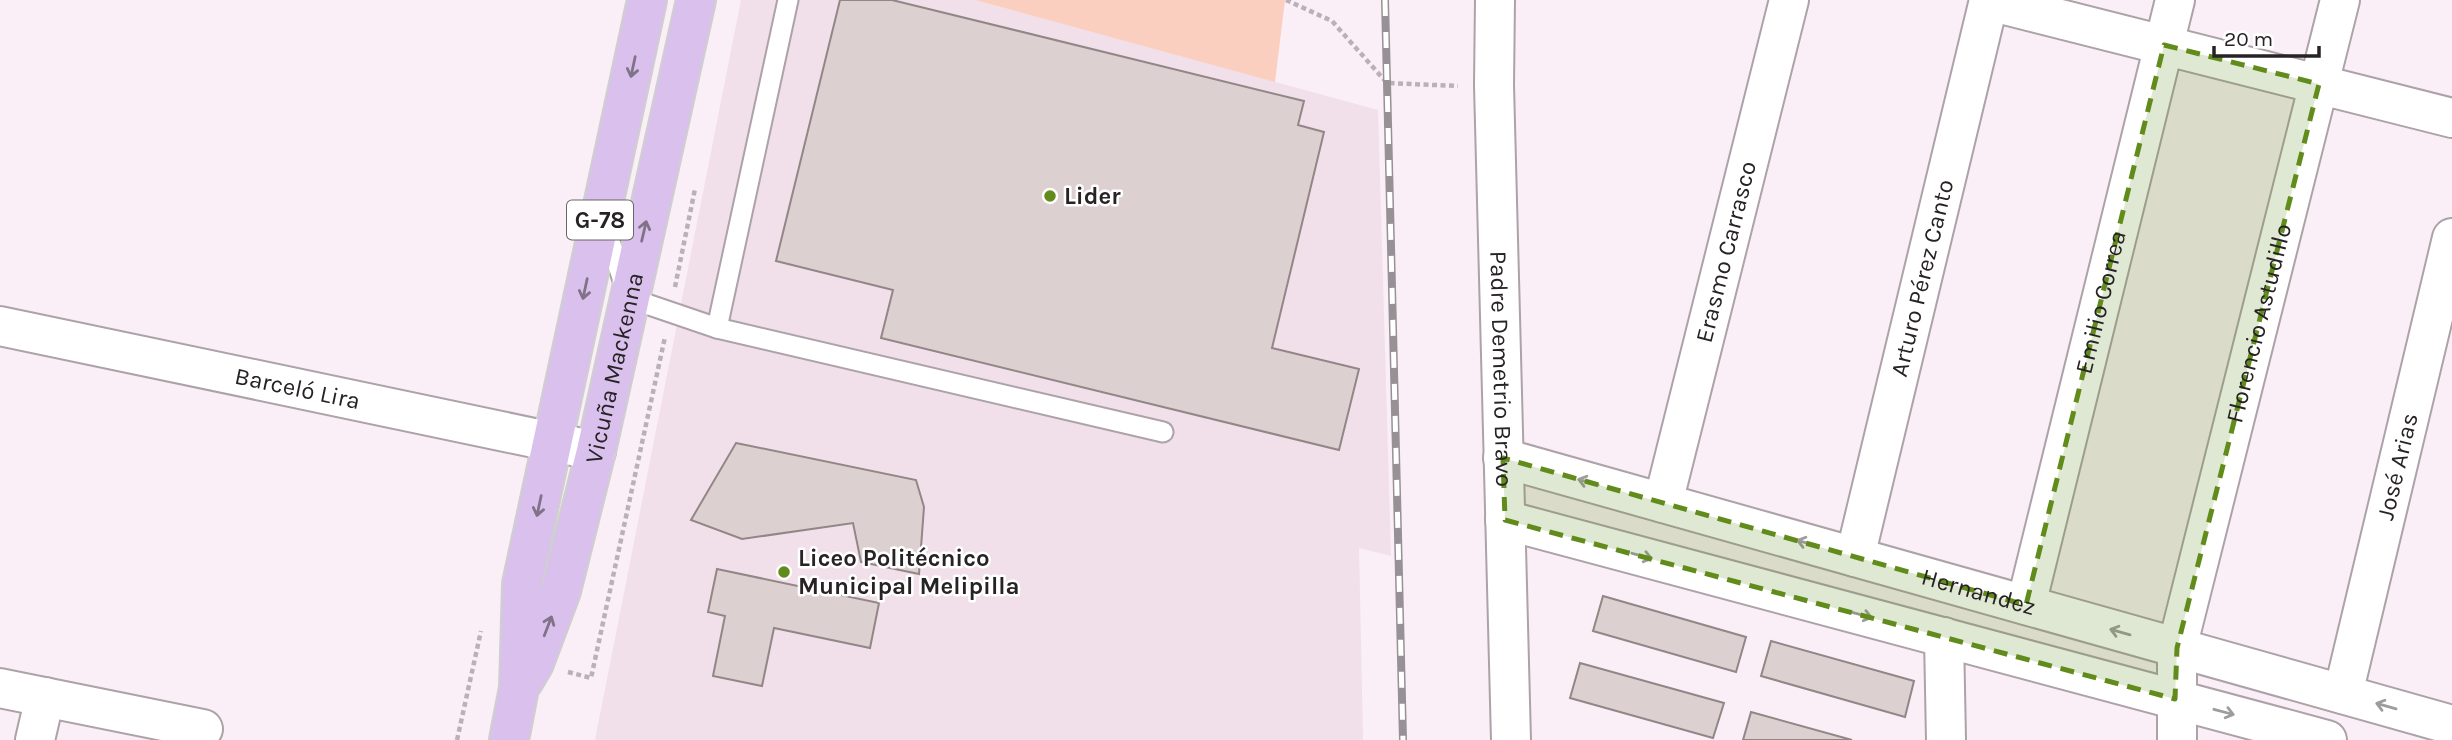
<svg xmlns="http://www.w3.org/2000/svg" width="2452" height="740" font-family="Karla,sans-serif">
<style>
.built{fill:#f1dfea}
.green{fill:#fbcfbf}
.building{fill:#ddd0d1;stroke:#928687;stroke-width:2}
.lines{fill:none;stroke-linecap:round;stroke-linejoin:round}
.service-casing{stroke:#aca2a8;stroke-width:23}
.minor-casing{stroke:#aca2a8;stroke-width:42}
.tertiary-casing{stroke:#aca2a8;stroke-width:42}
.primary-casing{stroke:#cfcfcf;stroke-width:42}
.path{stroke:#bab1b6;stroke-width:4.5;stroke-dasharray:5 3.5;stroke-linecap:butt}
.service{stroke:#fff;stroke-width:19}
.minor{stroke:#fff;stroke-width:38}
.tertiary{stroke:#fff;stroke-width:38}
.primary{stroke:#dac0ec;stroke-width:38}
.rail-casing{stroke:#979094;stroke-width:8}
.rail{stroke:#fff;stroke-width:5;stroke-dasharray:16;stroke-linecap:butt}
.oneway{stroke:#807288}
.oneway2{stroke:#9e9c9d}
.marked{fill:#618c1c;fill-opacity:0.2;stroke:#618c1c;stroke-width:5;stroke-dasharray:14 9;stroke-linejoin:round}
.poi-dot{fill:#618c1c;stroke:#fff;stroke-width:2.5}
.labels{text-anchor:middle;dominant-baseline:central;stroke-width:5;stroke-linejoin:round;paint-order:stroke}
.shield{fill:#fff;stroke:#686566;stroke-width:2}
.shield-label{font-size:23px;font-weight:bold;fill:#272325}
.poi-label{font-size:24px;font-weight:bold;fill:#272325;stroke:#fff;text-anchor:start}
.street-label{font-size:24px;fill:#272325;stroke:#fff}
</style>
<rect width="100%" height="100%" fill="#faeff6"/>
<path class="built" d="M741 0H975L1378 110 1391 556 1359 548 1363 740H595Z"/>
<path class="green" d="M975 0H1285L1275 82Z"/>
<g class="building">
<path d="M840 0H892L1304 101 1298 125 1324 132 1272 348 1359 369 1339 450 881 338 893 290 776 261Z"/>
<path d="M736 443 916 480 924 507 919 574 861 562 853 523 742 539 691 520Z"/>
<path d="M717 569 879 603 870 648 774 628 762 686 713 676 725 616 708 612Z"/>
<path d="M1603 596 1746 637 1736 672 1593 631Z"/>
<path d="M1771 641 1914 681 1905 717 1761 676Z"/>
<path d="M1580 663 1724 703 1713 738 1570 698Z"/>
<path d="M1751 712 1852 740H1743Z"/>
</g>
<g class="lines">
<g class="service-casing">
<g id="service">
<path d="M605 227 629 298 717 328 1163 432"/>
<path d="M717 328 788 0"/>
</g>
</g>
<g class="minor-casing">
<g id="minor">
<path d="M1989 1 2452 118"/>
<path id="s1" d="M0 326 596 451"/>
<path id="s2" d="M1503 458 2452 725"/>
<path id="s3" d="M1663 503 1789 0"/>
<path d="M1505 520 2327 740"/>
<path id="s4" d="M1855 557 1989 0"/>
<path id="s5" d="M2026 605 2175 0"/>
<path d="M1944 637 1946 740"/>
<path d="M0 688 203 729"/>
<path id="s6" d="M2343 694 2452 238"/>
<path d="M35 740 45 697"/>
<path id="s7" d="M2177 740V648L2340 0"/>
</g>
</g>
<g class="tertiary-casing">
<g id="tertiary">
<path id="s8" d="M1495 0 1494 85 1511 740"/>
</g>
</g>
<g class="primary-casing">
<g id="primary">
<path id="s9" d="M524 680 534 663 561 591 596 451 696 0"/>
<path d="M509 740 519 688 522 584 647 0"/>
</g>
</g>
<g class="path">
<path d="M1286 0 1332 21 1387 83 1458 86"/>
<path d="M675 287 695 189"/>
<path d="M568 672 591 678 665 337"/>
<path d="M457 740 481 631"/>
</g>
<use href="#service" class="service"/>
<use href="#minor" class="minor"/>
<use href="#tertiary" class="tertiary"/>
<use href="#primary" class="primary"/>
<g class="rail-casing">
<path id="rail" d="M1385 0 1403 740"/>
</g>
<use href="#rail" class="rail"/>
</g>
<defs><path id="oneway-shaft" d="M-6 0H5M1.5-3L5.5 0L1.5 3" fill="none" stroke-width="1.6" stroke-linecap="round" stroke-linejoin="round" transform="scale(1.75)"/></defs>
<g class="oneway">
<use href="#oneway-shaft" transform="translate(633 67) rotate(102)"/>
<use href="#oneway-shaft" transform="translate(644 231) rotate(-77)"/>
<use href="#oneway-shaft" transform="translate(585 289) rotate(102)"/>
<use href="#oneway-shaft" transform="translate(539 506) rotate(102)"/>
<use href="#oneway-shaft" transform="translate(548 626) rotate(-69)"/>
</g>
<g class="oneway2">
<use href="#oneway-shaft" transform="translate(1588 482) rotate(-164)"/>
<use href="#oneway-shaft" transform="translate(1807 543) rotate(-164)"/>
<use href="#oneway-shaft" transform="translate(1642 556) rotate(15)"/>
<use href="#oneway-shaft" transform="translate(1862 615) rotate(15)"/>
<use href="#oneway-shaft" transform="translate(2120 632) rotate(-164)"/>
<use href="#oneway-shaft" transform="translate(2386 706) rotate(-164)"/>
<use href="#oneway-shaft" transform="translate(2224 712) rotate(15)"/>
</g>
<path class="marked" d="M2164 45 2319 84 2177 648 2175 699 1505 520 1503 458 2026 605Z"/>
<g class="poi-dot">
<circle cx="1050" cy="196" r="7"/>
<circle cx="784" cy="572" r="7"/>
</g>
<g class="labels">
<rect class="shield" x="567" y="200.5" width="66" height="39" rx="5"/>
<g class="shield-label">
<text x="600" y="220">G-78</text>
</g>
<g class="poi-label">
<text x="1064" y="196">Lider</text>
<text x="798" y="558">Liceo Politécnico<tspan x="798" dy="28">Municipal Melipilla</tspan></text>
</g>
<g class="street-label">
<text stroke="none"><textPath href="#s3" startOffset="259">Erasmo Carrasco</textPath></text>
<text stroke="none"><textPath href="#s4" startOffset="287">Arturo Pérez Canto</textPath></text>
<text stroke="none"><textPath href="#s5" startOffset="312">Emilio Correa</textPath></text>
<text stroke="none"><textPath href="#s7" startOffset="427">Florencio Astudillo</textPath></text>
<text stroke="none"><textPath href="#s9" startOffset="326">Vicuña Mackenna</textPath></text>
<text stroke="none"><textPath href="#s8" startOffset="369">Padre Demetrio Bravo</textPath></text>
<text stroke="none"><textPath href="#s1" startOffset="304">Barceló Lira</textPath></text>
<text stroke="none"><textPath href="#s6" startOffset="234">José Arias</textPath></text>
<text stroke="none"><textPath href="#s2" startOffset="494">Hernandez</textPath></text>
</g>
</g>
<path d="M2214 46v10h105v-10" fill="none" stroke="#272325" stroke-width="3.5"/>
<text x="2224" y="46" font-size="21" fill="#272325" stroke="#ffffff" stroke-width="5" paint-order="stroke">20 m</text>
</svg>
